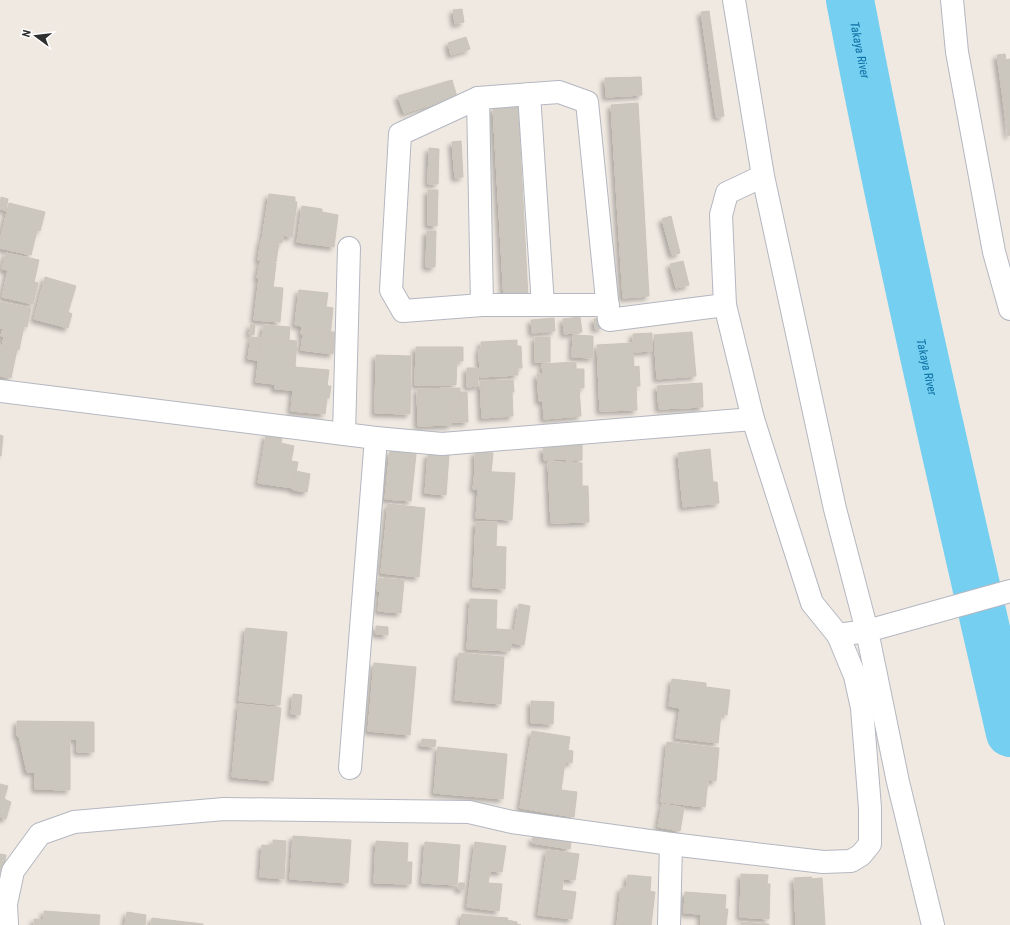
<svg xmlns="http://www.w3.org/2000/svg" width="1010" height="925" font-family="'Roboto Condensed',sans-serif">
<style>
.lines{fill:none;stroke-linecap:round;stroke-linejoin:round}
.river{stroke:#75cff0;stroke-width:48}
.building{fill:#cbc7bf;stroke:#cbc5ba;filter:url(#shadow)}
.minor-casing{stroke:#b4b7c1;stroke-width:24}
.tertiary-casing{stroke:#b4b7c1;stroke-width:24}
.minor{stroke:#fff;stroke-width:22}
.tertiary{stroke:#fff;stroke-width:22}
.labels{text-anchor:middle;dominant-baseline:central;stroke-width:4;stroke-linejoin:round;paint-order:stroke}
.water-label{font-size:12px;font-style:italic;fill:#0d6fa3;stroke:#fff}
</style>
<defs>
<filter id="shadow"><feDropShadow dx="-3.5" dy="3.5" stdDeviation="2" flood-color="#0004"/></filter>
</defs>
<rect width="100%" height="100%" fill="#efe9e1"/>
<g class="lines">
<path class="river" id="s1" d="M850 0C897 246 954 490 1010 733"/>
</g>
<g class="building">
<path d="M462 9 464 22 455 24 453 10Z"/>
<path d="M709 11 724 116 716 117 701 12Z"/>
<path d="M466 37 470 49 451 55 448 43Z"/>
<path d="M1005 54 1006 60 1010 59V135L1008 136 997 55Z"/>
<path d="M641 77 642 95 606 97 605 78Z"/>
<path d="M452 80 457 97 404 113 398 96Z"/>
<path d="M638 103 649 296 623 298 611 105Z"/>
<path d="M518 106 528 297 504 299 493 108Z"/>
<path d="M461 141 463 177 455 178 452 142Z"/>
<path d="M429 148 439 149 438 184H428Z"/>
<path d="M428 190H438L437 226 428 225Z"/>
<path d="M269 194 295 197V202H297L292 237 283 235 282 243 262 240Z"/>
<path d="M1 197 8 199 6 210 0 209Z"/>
<path d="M9 203 45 212 40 231 37 230 31 255 0 248V241Z"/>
<path d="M302 206 322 209V212L338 215 334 247 297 242Z"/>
<path d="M671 216 680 253 672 255 662 219Z"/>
<path d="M427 231H436L435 267H426Z"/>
<path d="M261 240 279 242 276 262 258 260Z"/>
<path d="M6 253 39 260 34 282 38 283 33 304 2 297 8 270 2 269Z"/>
<path d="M683 261 689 285 676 288 670 264Z"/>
<path d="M260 262 276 263 274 280 257 278Z"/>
<path d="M45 277 76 286 68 312 72 314 68 328 34 319Z"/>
<path d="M259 278 274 280 273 287 283 288 280 322 254 320Z"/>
<path d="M299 290 328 293 326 307 333 308 330 337 301 334 302 326 295 325Z"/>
<path d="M0 302 31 308 27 327 24 326 21 340 1 336 3 328H0Z"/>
<path d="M580 317 582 332 564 334 563 319Z"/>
<path d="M554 318 555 331 532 333 531 320Z"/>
<path d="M601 318 602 328 595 329 594 319Z"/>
<path d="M251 324 255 325 254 335 249 334Z"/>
<path d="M264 325 290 327 289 340 262 337Z"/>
<path d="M330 332H335L333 354 301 350 303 334 330 337Z"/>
<path d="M692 332 696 376 657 379 654 335Z"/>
<path d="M652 333V351L633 352V334Z"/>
<path d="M573 335 593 336V358L572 357Z"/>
<path d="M4 337 21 340 19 350 2 346Z"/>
<path d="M251 337 261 338 258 360 248 359Z"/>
<path d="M261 337 297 341 295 367 329 370 327 386H331L329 398H327L325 414 291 411 293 390 275 389V384L256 382Z"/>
<rect x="535" y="337" width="15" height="25"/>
<path d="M517 340V346H521L522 368H517L518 375 480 377 479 349H481V342Z"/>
<path d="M633 343 634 367 639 366 640 386H636L637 410 600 411 597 345Z"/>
<path d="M0 346 17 349 11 378 0 376Z"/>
<path d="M416 347H463V361H457L456 385H415Z"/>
<path d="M376 355 411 356 410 414 375 413Z"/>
<path d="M576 362V369H584V388H579L581 416 544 419 543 401H539L537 374H543L542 364Z"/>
<path d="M467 368H478V386L467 387Z"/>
<path d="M513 380 514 392H512L513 416 482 418 480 381Z"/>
<path d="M702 383 703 407 659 409 657 386Z"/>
<path d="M460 388V403H451V425L418 426 417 389Z"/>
<path d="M460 392H467L468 422H451V403H460Z"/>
<path d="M0 435 3 436 1 456H0Z"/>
<path d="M266 435 282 437 281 443 294 446 291 461 298 462 293 488 258 483Z"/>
<path d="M582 444V460L566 461 565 445Z"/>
<path d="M565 446 566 459 544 460 543 448Z"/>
<path d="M710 449 713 482H717L719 503 683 507 678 453Z"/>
<path d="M390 451 416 454 411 501 385 499Z"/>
<path d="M475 452 493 453 491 472 475 471Z"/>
<path d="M428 454 449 455 446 495 425 493Z"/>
<path d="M548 462 582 463V486H588L589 522 551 523Z"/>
<path d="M296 471 310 474 307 492 293 490Z"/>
<path d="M475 471 515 473 512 520 476 518 478 489H473Z"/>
<path d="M388 504 425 508 419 577 381 573Z"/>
<path d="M476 522H497L496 546 475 545Z"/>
<path d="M475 545 506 547 505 589 473 587Z"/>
<path d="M378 578 404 580 401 613 378 611 380 591H377Z"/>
<path d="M470 599 497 600 496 629 512 630 510 651 467 649Z"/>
<path d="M519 604 530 606 524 645 512 643Z"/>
<path d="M376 626 388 627V635L376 634Z"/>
<path d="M246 628 287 632 280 705 239 701Z"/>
<path d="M459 653 504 657 501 704 455 700Z"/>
<path d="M374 663 416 667 410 735 368 731Z"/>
<path d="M672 679 706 683V687L730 690 727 715 721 714 718 743 676 738 680 708 669 706Z"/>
<path d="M293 694 302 695 300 715 291 714Z"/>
<path d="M531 701 554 702 553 724 531 723Z"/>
<path d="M239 704 281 708 273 781 232 777Z"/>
<path d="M17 721 94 722V752H77V739H70V790L35 789V772H27L19 736H17Z"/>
<path d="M532 731 570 737 568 750 573 751 572 763 565 762 561 790 577 792 574 817 520 808Z"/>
<path d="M422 739 436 740 435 747 421 746Z"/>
<path d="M667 742 719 748 716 781 708 780 705 807 661 802Z"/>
<path d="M438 747 507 754 503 799 434 793Z"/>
<path d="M0 784 8 786 4 799 11 802 6 819 0 817Z"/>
<path d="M662 804 684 808 680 831 658 827Z"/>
<path d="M293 836 351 840 348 883 290 879Z"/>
<path d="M533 837 571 842 570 849 532 843Z"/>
<path d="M273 840 286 841 284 879 260 877 262 845 273 846Z"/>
<path d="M376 841 408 843 407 862H412L411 884 374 883Z"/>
<path d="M425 842 460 845 457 885 422 883Z"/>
<path d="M475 842 506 846 502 872 490 871 488 883 502 884 499 911 467 907Z"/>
<path d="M547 850 579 854 575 880 563 879 562 890 576 892 572 919 538 915Z"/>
<path d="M0 854 6 855 4 869 0 868Z"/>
<path d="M741 874 768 875 767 884H770L769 919 740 917Z"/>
<path d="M628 875 651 877 650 891 626 889Z"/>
<path d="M811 877 812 879 822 878 825 925H796L794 878Z"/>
<path d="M459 883H465L464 890 458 889Z"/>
<path d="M621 888 655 892 651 925H617Z"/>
<path d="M685 892 726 895 725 909H728L726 925H701V914L684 913Z"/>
<path d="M44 911 100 915 99 925H34V919L44 920Z"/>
<path d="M127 912 146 915 145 925H125Z"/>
<path d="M462 914 495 917 494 925H461Z"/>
<path d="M495 917 508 918 507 920 517 922V924L521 925H494Z"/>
<path d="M152 918 203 924V925H151Z"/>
<path d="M741 922 769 924V925H741Z"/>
</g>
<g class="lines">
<g class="minor-casing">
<g id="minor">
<path d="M734 0 763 176 835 509 867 631 838 635 812 603 753 419 725 305 721 215 727 193 763 176"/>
<path d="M952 0 957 52 994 252 1010 309"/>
<path d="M529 94 543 305"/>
<path d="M478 98 482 305"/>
<path d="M608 305H482L403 311 391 290 400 134 478 98 559 92 587 102 609 320 725 305"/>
<path d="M0 391 376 438 442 444 753 419"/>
<path d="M344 434 349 248"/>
<path d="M350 768 376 438"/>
<path d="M7 925 6 904 13 871 40 834 74 822 224 809 469 812 512 822 671 844 823 862 851 861 861 855 870 844V808L862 708 855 676 838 635"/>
<path d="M669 925 671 844"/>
</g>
</g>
<g class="tertiary-casing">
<path id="tertiary" d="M933 925 898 782 867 631 1010 591"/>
</g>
<use href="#minor" class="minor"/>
<use href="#tertiary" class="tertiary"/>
</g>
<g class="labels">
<g class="water-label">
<text stroke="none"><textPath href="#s1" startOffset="51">Takaya River</textPath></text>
<text stroke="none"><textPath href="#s1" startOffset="375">Takaya River</textPath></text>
</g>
</g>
<g transform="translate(36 36) rotate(285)" stroke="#ffffff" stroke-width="3" paint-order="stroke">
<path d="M0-3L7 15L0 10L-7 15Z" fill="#2e2e2e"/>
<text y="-6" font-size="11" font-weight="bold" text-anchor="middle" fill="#2e2e2e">N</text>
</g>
</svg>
